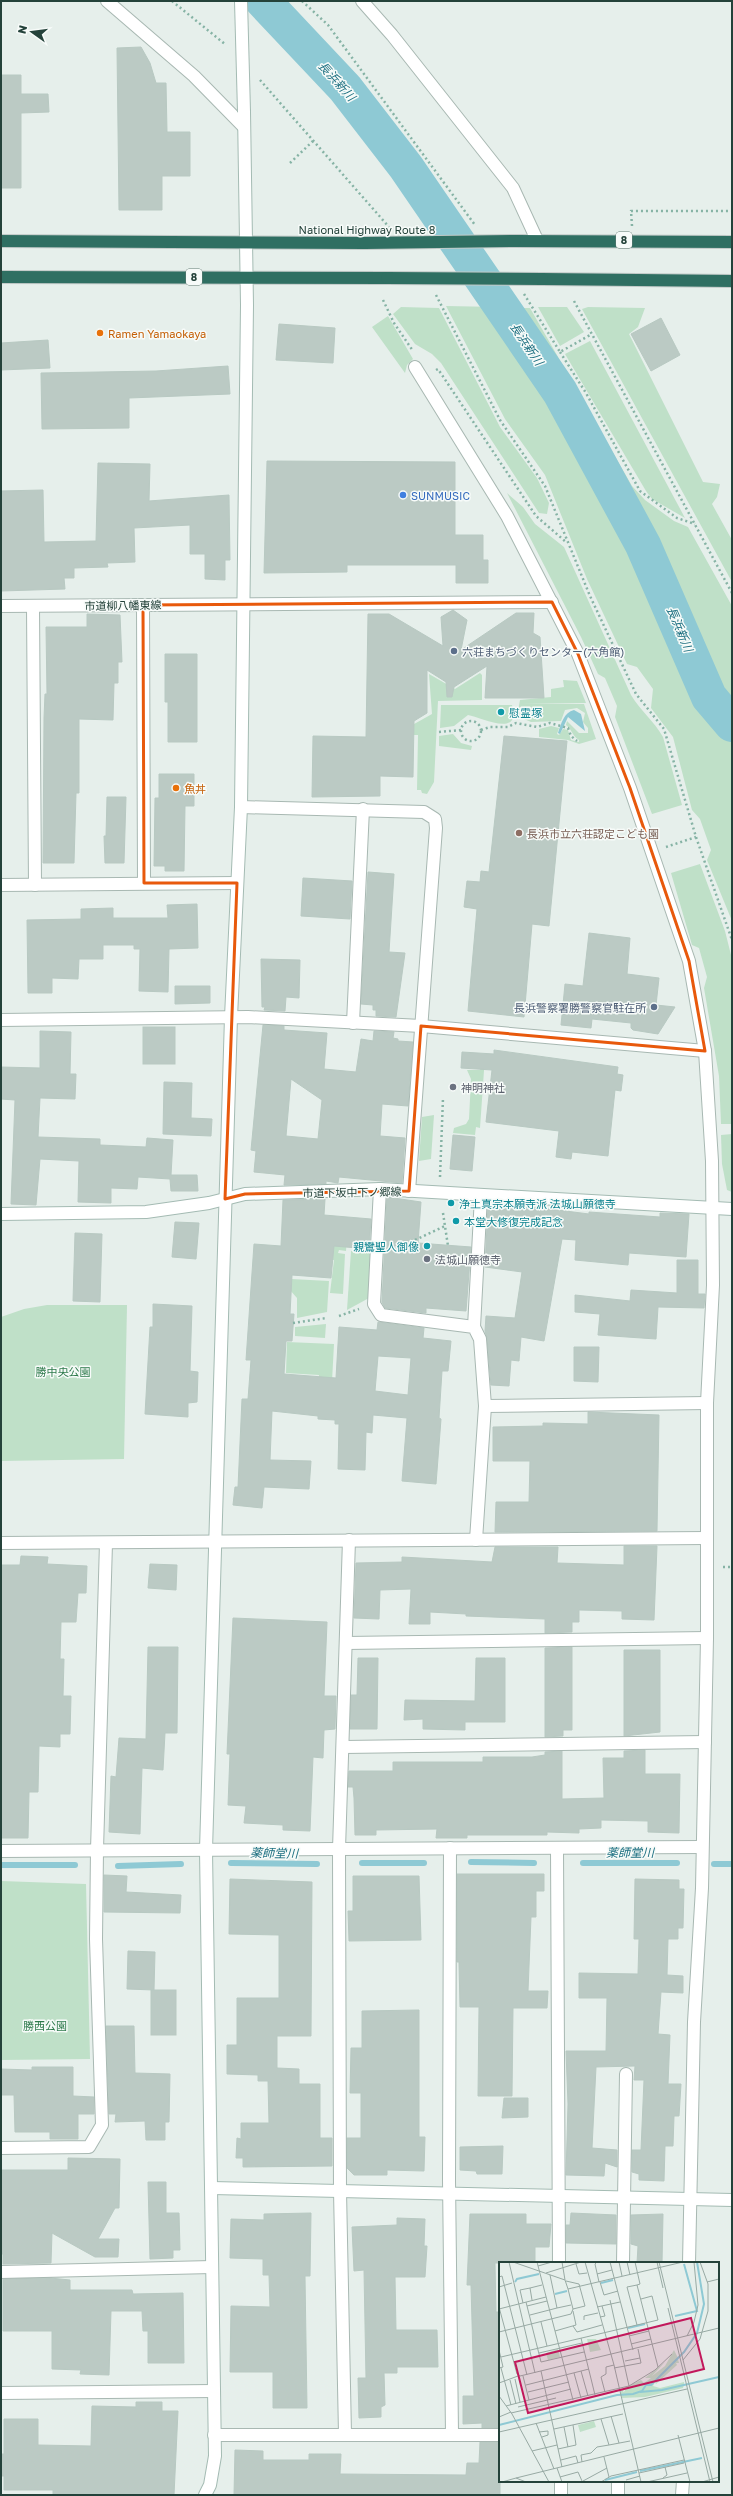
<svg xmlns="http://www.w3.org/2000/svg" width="733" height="2496" font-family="'Golos Text','Noto Sans JP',sans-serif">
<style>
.green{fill:#bfe0c8}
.water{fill:#8ec9d4}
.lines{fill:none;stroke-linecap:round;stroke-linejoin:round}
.stream{stroke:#8ec9d4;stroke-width:6}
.river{stroke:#8ec9d4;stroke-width:36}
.building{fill:#bbcac4;stroke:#b8c9c2;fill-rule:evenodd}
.street-casing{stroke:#a8b8b2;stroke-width:14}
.secondary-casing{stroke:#a4bbb3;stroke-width:14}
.highway-casing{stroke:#c2cac8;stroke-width:14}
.path{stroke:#86b3a5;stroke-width:2.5;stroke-dasharray:2 3;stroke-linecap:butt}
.street{stroke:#fff;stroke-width:12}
.secondary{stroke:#fff;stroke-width:12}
.highway{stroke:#2f6f62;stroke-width:12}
.secondary-bridge-casing{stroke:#a4bbb3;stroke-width:14;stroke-linecap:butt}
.highway-bridge-casing{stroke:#c2cac8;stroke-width:14;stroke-linecap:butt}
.secondary-bridge{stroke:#fff;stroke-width:12}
.highway-bridge{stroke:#2f6f62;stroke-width:12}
.marked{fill:none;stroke:#e8590c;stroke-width:3;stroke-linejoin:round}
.food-dot{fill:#e8710a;stroke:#f7fbf9;stroke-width:1.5}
.shop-dot{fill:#3f7fe0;stroke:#f7fbf9;stroke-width:1.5}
.service-dot{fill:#5c6f8a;stroke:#f7fbf9;stroke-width:1.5}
.culture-dot{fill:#0f9aa8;stroke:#f7fbf9;stroke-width:1.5}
.education-dot{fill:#8d6e63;stroke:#f7fbf9;stroke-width:1.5}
.worship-dot{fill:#6b7280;stroke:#f7fbf9;stroke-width:1.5}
.labels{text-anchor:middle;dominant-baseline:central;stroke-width:3;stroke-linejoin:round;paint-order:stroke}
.shield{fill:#f7fbf9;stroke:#637a73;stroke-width:1}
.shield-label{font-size:10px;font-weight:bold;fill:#24423a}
.street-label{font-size:11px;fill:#24423a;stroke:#f7fbf9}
.food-label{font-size:11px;fill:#c56008;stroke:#f7fbf9;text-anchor:start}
.shop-label{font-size:11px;fill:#366cbe;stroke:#f7fbf9;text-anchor:start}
.service-label{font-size:11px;fill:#4e5e75;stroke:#f7fbf9;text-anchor:start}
.culture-label{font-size:11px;fill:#0d838f;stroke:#f7fbf9;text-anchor:start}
.education-label{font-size:11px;fill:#785e54;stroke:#f7fbf9;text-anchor:start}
.worship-label{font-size:11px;fill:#5b616d;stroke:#f7fbf9;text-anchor:start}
.park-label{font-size:11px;fill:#2d7a4b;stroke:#f7fbf9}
.water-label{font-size:12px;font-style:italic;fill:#1c6f80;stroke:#f7fbf9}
.inset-river{fill:none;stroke:#8ec9d4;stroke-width:2}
.inset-road{fill:none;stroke:#98aaa4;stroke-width:1}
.view{fill:#c2185b;fill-opacity:0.15;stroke:#c2185b;stroke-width:2}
.inset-edge{fill:none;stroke:#24423a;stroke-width:2}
</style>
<rect width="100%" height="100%" fill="#e6efeb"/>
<g class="green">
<path d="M446 306 498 307C542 369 580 436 615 504 645 562 675 622 696 684L694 688C700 703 713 712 719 728L732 733V921L707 860 711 850 700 819 692 810 673 737 651 708 653 689 637 667 627 664 587 579 545 475 505 419Z"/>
<path d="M401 307 439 308 500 427 537 478 549 503 547 514 539 513 441 363 432 354 415 344 393 314Z"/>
<path d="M538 307H567L584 332 560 346Z"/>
<path d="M588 307 645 308 638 327 629 334 703 482 720 484 717 497 712 504 732 540V582L582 309Z"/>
<path d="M511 308H530L632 486 645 500 674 521 688 527 732 606V713L714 694 666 582 626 501 571 404Z"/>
<path d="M388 316 413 359 407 365 405 373 372 327Z"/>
<path d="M590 341 685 518 652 499 646 491 565 354Z"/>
<path d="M507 493 523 507 535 524 564 547 631 695C640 710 654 721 663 737L682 805 652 814 615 717 617 706 605 678 598 674 581 637Z"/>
<path d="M480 673 482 675V700L438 701 434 782 427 794 422 793 421 790H417L418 735H407V728L432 714 429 674 455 689Z"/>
<path d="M563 680 577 681 586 703H523L584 704 596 739 579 744 568 740 539 737V729L551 726 559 728 557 734 559 735 563 729 568 730 571 740 579 742V740C572 736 572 729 566 725L567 721 579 733H588V728L583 722 585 713 577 708 565 710 561 721 531 722 517 716 520 700 551 697V689L564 687Z"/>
<path d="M441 705H512C522 739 480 717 468 715L454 726 440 728Z"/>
<path d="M453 734 461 743 472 746 471 750 439 746V736Z"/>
<path d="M700 864 725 931 732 959V1124H721L719 1076 704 988 707 977 699 948 692 945 671 873Z"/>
<path d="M485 1056 480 1128 476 1127 475 1135 453 1133 454 1128 466 1124 469 1119 471 1079 467 1070H480V1057Z"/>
<path d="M434 1115 431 1159 419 1161 422 1117Z"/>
<path d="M732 1134V1192L727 1190 722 1164 721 1135Z"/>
<path d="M348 1222 346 1251 339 1250 338 1253 345 1254 343 1294 330 1293 334 1260 297 1257Z"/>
<path d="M351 1251 372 1252 369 1298 347 1310Z"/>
<path d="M291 1279 329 1281 327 1312 297 1318V1298L290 1290Z"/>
<path d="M47 1305H127L124 1459 1 1461V1317L24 1309Z"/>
<path d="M326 1324 325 1338 295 1336V1327Z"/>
<path d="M287 1342 334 1344 331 1400 318 1399 319 1375 286 1373Z"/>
<path d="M1 1881 86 1884 90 2059 1 2060Z"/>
</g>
<path class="water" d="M574 710 581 714 585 731 568 717 560 734 558 733C561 724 564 712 574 710Z"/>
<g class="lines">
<g class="stream">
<path d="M471 1862 534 1863"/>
<path d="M231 1863 317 1864"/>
<path d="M362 1863H424"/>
<path d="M583 1863H677"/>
<path d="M714 1864H732"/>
<path d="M1 1865H75"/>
<path d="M118 1866 181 1864"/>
</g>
<path class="river" d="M263 1 345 88 406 167 560 392 643 545 709 697 732 724"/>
</g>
<g class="building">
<path d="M141 47 150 63 156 83H166L167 132H190V176H162V210H119L117 48Z"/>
<path d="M1 75H21V94H48L49 112 21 113V188H1Z"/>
<path d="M661 318 680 355 651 371 631 334Z"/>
<path d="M279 324 335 328 333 363 276 360Z"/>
<path d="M48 340 50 368 1 370V343Z"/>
<path d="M228 366 230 394 129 398V428L42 429 41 373 156 371Z"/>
<path d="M267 461 455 462V535H483V560H488V583H456V565H347V572L264 573Z"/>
<path d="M98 463 150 464 149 501 229 495 230 560H225V580L205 579V554H190V525L134 528 135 562 107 563 108 567 74 568V578H64L65 589 1 591V491L43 490 44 542 96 541Z"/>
<path d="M453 610 467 620 461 650 516 613H534L533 633 540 637 544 698H485L487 666 454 687 452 697H447L446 682 427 670V713L414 721 413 777 380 776V796L312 797 313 736 366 737 368 614H389L443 646 441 617Z"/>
<path d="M87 614 120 615 122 662H118V683H114L113 720 79 719V793H76L74 863H43L44 718 45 694H47L46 627H87Z"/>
<path d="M165 654H197V742H168V702H165Z"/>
<path d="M504 736 567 741 549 926 532 924 524 1017 468 1011 477 909 464 907 467 881 480 882 481 871 489 872Z"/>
<path d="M159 774H194V806H185L184 871H165V866H154L155 798H159Z"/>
<path d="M107 797H126L124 863H105L104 836H106Z"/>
<path d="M368 872 394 874 389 952 405 953 396 1017 376 1016V1010H373V1005L361 1004Z"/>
<path d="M303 878 352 881 350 919 301 916Z"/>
<path d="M197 904 198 948 169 949 168 992 139 991 140 949H134V945H103V959H79L78 979 52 978V993H28L27 920 81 919V909L113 908V918H168L167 905Z"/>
<path d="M589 933 630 938 627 974 659 978 656 1005 675 1007 658 1034 633 1030 631 1028V1023L592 1019 591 1028 561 1025 565 984 583 986Z"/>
<path d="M261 959 300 960 299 998 286 997 285 1011 264 1010 265 1007H262Z"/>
<path d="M175 986H210V1003L175 1004Z"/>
<path d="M263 1025 284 1026V1030L327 1033 324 1069 356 1072 361 1039 373 1041 374 1031 394 1032 393 1038 398 1039V1041L413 1042 408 1106 382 1104 380 1136 405 1138 402 1183 339 1177 338 1183 326 1181V1184L284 1185 285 1175 254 1172 256 1151 251 1150ZM291 1079 322 1100 318 1139 286 1136Z"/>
<rect x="143" y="1027" width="32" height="37"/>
<path d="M40 1031 71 1032 70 1074H76L75 1099 40 1098 38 1137 100 1139V1145L146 1147 147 1138 173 1140 171 1175H197L198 1191H171L170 1179 138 1177 137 1189 111 1188V1203L78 1202 79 1161 40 1159 36 1205 11 1204 15 1100 1 1099V1067L40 1068Z"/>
<path d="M494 1050 618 1067 617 1074 623 1075 621 1091 615 1090 608 1156 572 1152 571 1159 556 1157 559 1131 486 1122 492 1070 461 1068 462 1052 494 1054Z"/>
<path d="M164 1082 192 1083 191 1118 212 1119 211 1136 163 1134Z"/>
<path d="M453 1135 475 1137 472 1171 450 1169Z"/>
<path d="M387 1197 421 1202 418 1243 471 1247 466 1311 426 1308V1313L385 1308 382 1302Z"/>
<path d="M325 1199 324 1215 371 1219 369 1249 334 1246 331 1278 292 1275 290 1314H294L292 1341H286L284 1374 336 1378 339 1327 377 1330 378 1322 424 1328 423 1338 451 1341 448 1371H442L439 1418 441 1419 436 1484 402 1481 407 1418 373 1415 372 1433 366 1432 365 1470 338 1469 339 1424H335V1420L318 1419V1416L272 1411 270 1460 311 1461 309 1489 264 1487 262 1508 233 1505 235 1487H238L242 1399H248L251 1360H246L254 1244 281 1246 283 1200ZM378 1356 411 1358 408 1395 375 1391Z"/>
<path d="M488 1205 526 1210V1206L589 1214V1212L660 1217V1213L689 1214 686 1257 629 1253 628 1265 575 1260 576 1240 562 1239 544 1341 521 1337 519 1361 511 1360 509 1386 491 1385 487 1338 485 1331 486 1316 515 1318 522 1272 485 1267Z"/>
<path d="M175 1222 199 1223 196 1259 172 1257Z"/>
<path d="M75 1233 102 1234 100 1302 73 1301Z"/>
<path d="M677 1260H698V1294H705L704 1308 658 1307 656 1339 598 1335 600 1314 575 1312V1295L630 1301 631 1290 677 1293Z"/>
<path d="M153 1304 192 1306 190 1371 198 1372 197 1402 188 1403V1417L145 1414 150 1327H153Z"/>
<path d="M574 1347H599L598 1382 574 1381Z"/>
<path d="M588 1412 659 1415 657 1531 495 1532 496 1502H529L530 1461H493V1427L543 1426V1423L588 1424Z"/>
<path d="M624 1546H657L654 1620 622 1619V1611L579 1610V1622H572V1632L545 1633V1619L466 1616V1614L430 1612V1624H409L411 1589 380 1590 379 1619 354 1618 356 1563 402 1562V1557L492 1562 495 1547H558L557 1563 624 1565Z"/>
<path d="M21 1556 48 1557 47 1564 87 1566 86 1593H78L76 1622H61L60 1659H64L63 1696H71L70 1734H60V1747L39 1746 38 1792H29L28 1838H1V1565H20Z"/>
<path d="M150 1564 177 1565 176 1590 148 1588Z"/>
<path d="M233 1618 327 1622 324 1696H336L335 1729 324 1730 323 1758 313 1757 310 1831 283 1830V1825L244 1823 246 1806 228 1805 230 1754H227Z"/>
<path d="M148 1647H178L177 1733H165L163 1770 142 1768 140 1834 109 1832 111 1776 116 1777 119 1738 146 1739Z"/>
<path d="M572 1647V1730H563V1736L545 1737V1648Z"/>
<path d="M624 1650H660V1732L624 1736Z"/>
<path d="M358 1658H378L377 1729H350L351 1695H357Z"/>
<path d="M476 1658H505V1722H465V1730L423 1729V1719L404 1720 405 1700 475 1701Z"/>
<path d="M645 1750V1774H680L679 1833 648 1832V1821L601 1820V1828L579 1829V1833L547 1832V1835H467V1838H436L437 1829 376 1830V1835H355L354 1798 353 1787H348L349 1771H393V1762H483V1757H532L545 1755V1752L562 1751V1799L604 1798 603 1758H624V1751Z"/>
<path d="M457 1874H544V1891H536V1917H531L528 1991H548L547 2008H513L512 2096H478L479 2007H460L459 1962H457Z"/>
<path d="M104 1875 127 1876 126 1892 181 1895 180 1913 104 1912Z"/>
<path d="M353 1876H419L421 1940 349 1941 348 1911H353Z"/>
<path d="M230 1879 312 1882 311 2036H277V2068L299 2069V2084H320V2138H332V2166L243 2167V2158H236L237 2138 241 2139V2123H269L268 2081H258V2075L227 2074V2045H237V1998H279V1935L229 1934Z"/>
<path d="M635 1879 679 1880V1889H684L683 1928H678V1939H668L667 1975 683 1976V1993L661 1992 658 2034 670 2035 668 2084H681L679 2116H674L673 2146H665L664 2181 639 2180V2174L632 2172V2150H641L644 2080H634L635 2066 596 2067 592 2148 617 2150V2167L605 2163 604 2176 566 2175 568 2104 566 2051H606L607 1998H579V1973L638 1974 639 1939H634Z"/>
<path d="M128 1951 155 1952 154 1990 127 1989Z"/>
<rect x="151" y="1990" width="25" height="45"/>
<path d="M419 2010V2137H425L424 2171 387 2170V2175H354L347 2168V2138H361V2093H350L351 2048H362V2011Z"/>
<path d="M106 2026H134L135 2073 170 2074 169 2122H165V2140H146L145 2121 115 2122 116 2114H109Z"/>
<path d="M32 2067H73V2096L94 2097V2114H78V2139H50V2132H15L14 2095H1V2069L32 2070Z"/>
<path d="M504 2098H528V2117L502 2118Z"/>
<path d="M503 2146 502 2174H477L476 2171 460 2170V2147Z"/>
<path d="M68 2158 120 2159 119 2208H115L98 2239H119L118 2257H95L52 2233 51 2263 3 2264V2254H1V2170H68Z"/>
<path d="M148 2182H166V2213H179L180 2250H173V2258L150 2259Z"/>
<path d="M311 2213 310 2276H305L307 2408H273V2372H230L231 2306 270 2307 269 2275H263V2259L230 2258 231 2219 264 2220V2214Z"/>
<path d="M571 2213 616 2215V2244L566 2243V2225H570Z"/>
<path d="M470 2214H526V2224H551L549 2247H535V2263H495L496 2312H499L500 2428H482V2423L463 2424V2396H474L471 2285H467Z"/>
<path d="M663 2214 662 2263H637L638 2246 631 2244V2215Z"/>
<path d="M397 2218 425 2219 424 2246H427L425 2277H395L396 2330H437L438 2367H397V2373H384L385 2405 381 2407V2417L359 2418 358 2378H366L364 2270 354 2271 352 2227 397 2225Z"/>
<path d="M50 2278 70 2280V2290H132L133 2294 183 2293 184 2363H148V2331H143L142 2311H111L109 2375 80 2374 81 2370 52 2369V2331H3V2279Z"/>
<path d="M136 2402H162V2411H178L174 2495H53V2490H4V2476H1V2454H4V2419H38V2445L91 2446 92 2406 136 2407Z"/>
<path d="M480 2442H500V2495H234L235 2450 263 2451V2460H309V2454H341L340 2474 466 2475 467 2463H479Z"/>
</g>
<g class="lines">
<g class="street-casing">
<g id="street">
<path d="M107 1 194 76 244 127"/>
<path d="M362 1 392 35 513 188 537 240"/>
<path d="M415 367 507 516 578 654 630 788 689 961 705 1051 712 1161 713 1285 707 1403V1638L702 1888 694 2022 689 2263"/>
<path d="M143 605 144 883"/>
<path d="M1 606 552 602"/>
<path d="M33 607 35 885"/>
<path d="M241 807 424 812 435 819 436 828 409 1191"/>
<path d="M1 885 237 883"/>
<path d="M1 1020 248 1017 421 1026 705 1051"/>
<path d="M353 1023 363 809"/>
<path d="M380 1189 374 1304 381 1315 474 1327 480 1339 485 1406 707 1403"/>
<path d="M474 1327 481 1196"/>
<path d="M476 1540 485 1406"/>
<path d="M1 1543 707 1538"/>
<path d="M346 1643 707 1638"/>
<path d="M344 1747 705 1742"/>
<path d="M450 1848 449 2180 452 2433"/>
<path d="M557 1848 559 2263"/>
<path d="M1 1851 702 1847"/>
<path d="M1 2148 89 2147 102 2125 96 1939 97 1850 106 1543"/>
<path d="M623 2263 626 2074"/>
<path d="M1 2272 212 2267"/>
<path d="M1 2393 214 2391"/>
<path d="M345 2434 340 2191 339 1849 349 1540"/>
<path d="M214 2435H500"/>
<path d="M561 2481V2495"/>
<path d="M618 2495V2481"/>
<path d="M682 2495 683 2481"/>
</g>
</g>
<g class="secondary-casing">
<g id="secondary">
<path d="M1 1214 146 1212 209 1203 245 1194 380 1189 732 1209"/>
<path d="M212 2188 732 2200"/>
<path d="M205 2495 210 2485 215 2456 206 1850 231 1017 241 807 247 305 244 112"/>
</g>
</g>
<g class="highway-casing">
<g id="highway">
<path d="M1 241 365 243"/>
<path d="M515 241 732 242"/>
<path d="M1 277 387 278"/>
<path d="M542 279 732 281"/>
</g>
</g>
<g class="path">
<path d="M172 1 226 45"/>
<path d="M302 1 328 25 475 225"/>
<path d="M260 80 389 227"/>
<path d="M290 163 313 141"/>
<path d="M632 226 631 211H732"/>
<path d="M524 294 560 352 592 334"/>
<path d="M436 295 500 420 545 486 590 596 636 694 664 729 696 837 732 940"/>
<path d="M383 300 394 323 413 351"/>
<path d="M574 301 732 593"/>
<path d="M560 352 586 393 640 491 677 518 695 524"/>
<path d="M436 370 438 369 536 516 566 542"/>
<circle cx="471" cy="731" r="10"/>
<path d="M481 730 490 727H508L516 723 537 727 550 723 568 728 571 736 577 741"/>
<path d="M439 732 461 730"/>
<path d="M666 847 696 837"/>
<path d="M440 1177 443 1098"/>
<path d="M443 1213 448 1246"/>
<path d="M415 1240 445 1226"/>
<path d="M339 1316 359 1309"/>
<path d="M293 1323 327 1318"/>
<path d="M723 1567H732"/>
</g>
<use href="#street" class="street"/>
<use href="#secondary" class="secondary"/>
<use href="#highway" class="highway"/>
<g class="secondary-bridge-casing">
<path id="secondary-bridge" d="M241 1 244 112"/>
</g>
<g class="highway-bridge-casing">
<g id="highway-bridge">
<path d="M365 243 515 241"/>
<path d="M387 278 542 279"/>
</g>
</g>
<use href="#secondary-bridge" class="secondary-bridge"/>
<use href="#highway-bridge" class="highway-bridge"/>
</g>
<path class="marked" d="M552 602 578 654 630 788 689 961 705 1051 421 1026 409 1191 245 1194 225 1199 237 883H144L143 605Z"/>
<g class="food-dot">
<circle cx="100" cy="333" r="4"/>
<circle cx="176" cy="788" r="4"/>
</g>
<circle class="shop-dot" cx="403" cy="495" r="4"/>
<g class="service-dot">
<circle cx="454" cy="651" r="4"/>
<circle cx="654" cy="1007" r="4"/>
</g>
<g class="culture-dot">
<circle cx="501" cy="712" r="4"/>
<circle cx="451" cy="1203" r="4"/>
<circle cx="456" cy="1221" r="4"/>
<circle cx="427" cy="1246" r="4"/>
</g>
<circle class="education-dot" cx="519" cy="833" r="4"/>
<g class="worship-dot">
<circle cx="453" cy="1087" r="4"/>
<circle cx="427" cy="1259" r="4"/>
</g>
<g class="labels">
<g class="shield">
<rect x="616" y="232" width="16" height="16" rx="3"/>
<rect x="186" y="269" width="16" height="16" rx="3"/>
</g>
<g class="shield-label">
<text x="624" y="240">8</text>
<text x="194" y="277">8</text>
</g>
<g class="street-label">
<text x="367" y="229">National Highway Route 8</text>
<text transform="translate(123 605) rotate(-1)">市道柳八幡東線</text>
<text transform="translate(352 1192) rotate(-1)">市道下坂中下ノ郷線</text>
</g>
<g class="food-label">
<text x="108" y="333">Ramen Yamaokaya</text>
<text x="184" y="788">魚丼</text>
</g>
<g class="shop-label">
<text x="411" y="495">SUNMUSIC</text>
</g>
<g class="service-label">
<text x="462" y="651">六荘まちづくりセンター(六角館)</text>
<text x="646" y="1007" text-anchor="end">長浜警察署勝警察官駐在所</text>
</g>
<g class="culture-label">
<text x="509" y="712">慰霊塚</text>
<text x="459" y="1203">浄土真宗本願寺派 法城山願徳寺</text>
<text x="464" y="1221">本堂大修復完成記念</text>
<text x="419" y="1246" text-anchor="end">親鸞聖人御像</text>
</g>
<g class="education-label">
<text x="527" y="833">長浜市立六荘認定こども園</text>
</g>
<g class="worship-label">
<text x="461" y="1087">神明神社</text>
<text x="435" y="1259">法城山願徳寺</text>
</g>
<g class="park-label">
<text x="63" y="1371">勝中央公園</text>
<text x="45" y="2025">勝西公園</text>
</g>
<g class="water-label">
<text transform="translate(337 81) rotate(48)">長浜新川</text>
<text transform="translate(527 344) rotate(56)">長浜新川</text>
<text transform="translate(680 629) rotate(67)">長浜新川</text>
<text x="630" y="1852">薬師堂川</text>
<text transform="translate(274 1853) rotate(1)">薬師堂川</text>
</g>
</g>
<g transform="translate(499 2262)">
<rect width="220" height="220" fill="#e6efeb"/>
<path d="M88 77H97L102 88 91 90ZM59 87 61 95 49 98 47 91ZM175 88 179 96 175 101 179 97 180 101H177L178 103 157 122 156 120 154 124 161 126 185 120V123L164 128 185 123 184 126 146 135 123 136 122 133 130 132H122L121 128 125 127 124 130 126 129 125 126 142 118 145 121 152 116H146L166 100 153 114 166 104ZM95 159 97 165 81 170 79 163Z" fill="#bfe0c8"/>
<path class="inset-river" d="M16 20 18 17 40 12M102 21 114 18M56 32 68 29M176 54 198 49 185 2M129 66 146 62M141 130 163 128 220 115M0 163 118 133 134 132 143 129 147 123H152L185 90 198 71 205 42 198 0M141 209 203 196M106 218 138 210"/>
<path class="inset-road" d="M10 0 36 111M14 0 66 18 69 27 184 0M38 0 74 138M63 0 66 18M86 0 115 103 142 220M98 0 96 2 100 20M111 0 134 88M120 0 123 14M128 0 131 13M136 0 141 22 138 23 159 105M158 0 164 26M160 0 214 220M77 2 80 12 88 11M39 4 53 0M47 11 82 0M98 12 113 8M51 13 58 46 72 43M0 15 3 14 28 113M67 19 80 22 86 44 74 47M101 20 105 33 119 29M208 20 220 17M138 23 128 25 138 63 159 58 153 34 142 37M0 25 13 21M31 26 43 23M111 38 130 124M27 40 42 100 85 90M24 41 21 28 31 26 33 38M28 44 48 39M0 45 18 112 21 114 220 66M98 45 121 40M169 46 211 220M0 47 47 35M31 53 58 46M101 55 106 54 103 44M85 58V54L99 51M42 60 48 84M74 64 78 70 103 63M56 69 77 63 74 49M0 70 72 52 74 47 69 27M130 74 150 69M188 74 195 60 199 43 195 0M82 76 96 133M132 82 152 77M0 88 4 105 0 106M40 91 83 81M2 95 138 63M184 98 201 77 209 49V22L201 0M126 99 141 96M2 106 12 143M115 106 142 101 139 87M42 109 63 205M82 109 89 134M75 111 82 136M24 114 30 138M16 117 21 140M11 118 17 142M0 121 19 114M27 123 90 107M29 130 70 120M106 130 102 115 107 112V105L115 103M0 134 13 152 50 220M7 144 72 127M19 145 57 136M12 151 130 124 156 108 173 92M112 154 120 181M0 155 12 150M102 157 110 183 131 179M37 161 55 207M65 165 69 185M55 167 124 152M0 170 188 127M40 170 49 169V173L43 175M179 173 191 220M59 187 77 183 74 163M33 189 58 183M105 195 110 215M62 198 77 194 79 201M83 200 82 193 92 191 98 185 110 183M58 206 63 220M140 211 185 201M61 215 79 210 83 219M17 216 220 166M164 216 168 213 166 205M127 218 141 214M84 219 108 206M3 220 17 216 27 220M102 220 112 214 185 198M148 220 188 211M203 220 220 215"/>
<path class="view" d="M192 56 205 107 29 151 16 100Z"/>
<rect width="220" height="220" class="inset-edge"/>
</g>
<rect width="733" height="2496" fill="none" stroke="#24423a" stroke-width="4"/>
<g transform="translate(32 32) rotate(284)" stroke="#f7fbf9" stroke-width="3" paint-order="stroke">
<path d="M0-3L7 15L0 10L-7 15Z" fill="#24423a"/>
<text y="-6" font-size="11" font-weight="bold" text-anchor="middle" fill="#24423a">N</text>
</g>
</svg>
